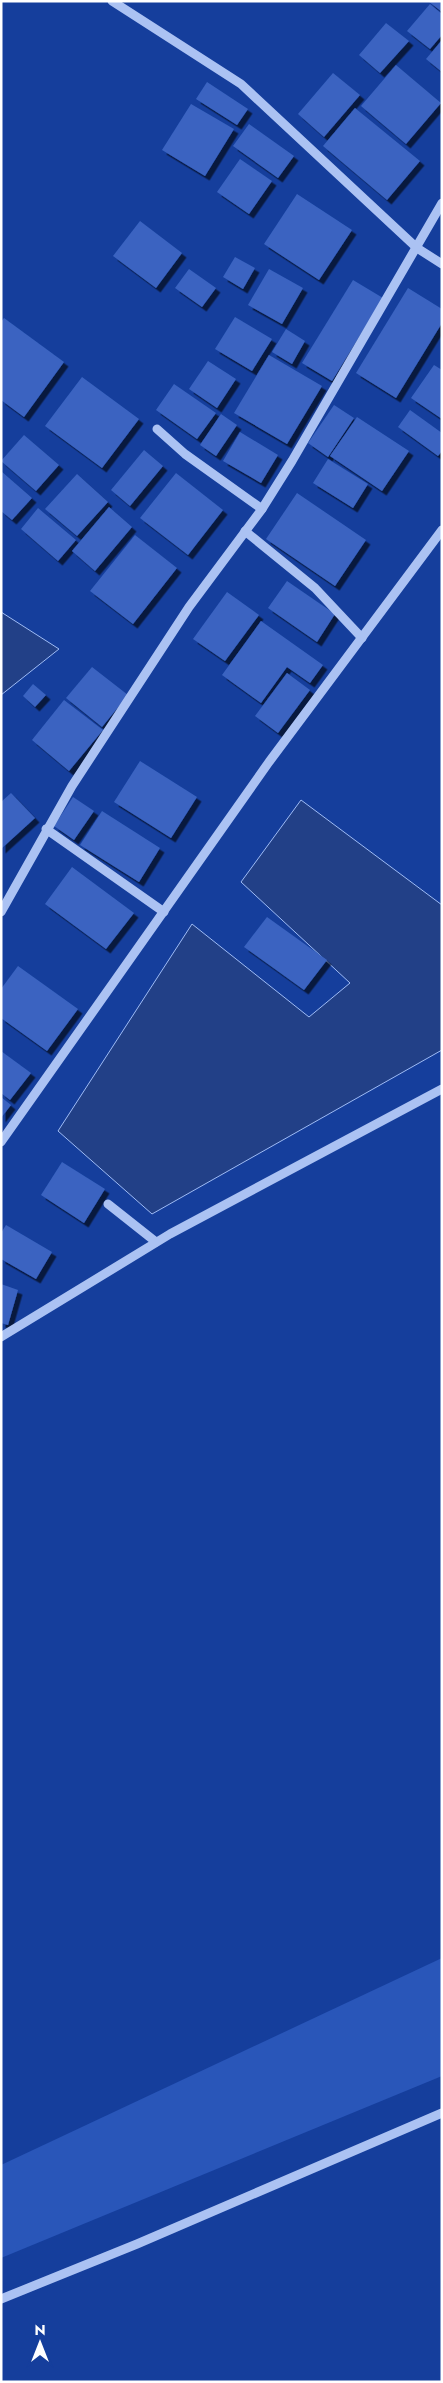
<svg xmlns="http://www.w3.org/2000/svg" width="443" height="2383" font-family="Jost,sans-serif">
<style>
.green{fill:#2956b9}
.water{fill:#224087;stroke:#9ebbf5}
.building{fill:#3a64c1;filter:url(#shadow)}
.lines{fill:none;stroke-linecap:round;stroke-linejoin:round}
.minor{stroke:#abc2f3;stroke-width:9}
</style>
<defs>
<filter id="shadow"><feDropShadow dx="4.5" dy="4.5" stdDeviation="0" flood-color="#0009"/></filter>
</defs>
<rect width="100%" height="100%" fill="#153e9c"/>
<path class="green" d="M442 1958V2076L1 2258V2165Z"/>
<g class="water">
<path d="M1 612 59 649 1 695Z"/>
<path d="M301 800 442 905V1050L152 1214 58 1131 192 924 309 1017 350 983 241 882Z"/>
</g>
<g class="building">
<path d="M428 1H442V12Z"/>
<path d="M430 4 442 14V35L430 49 407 31Z"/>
<path d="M386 23 409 41 380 73 359 55Z"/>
<path d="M442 40V72L426 59Z"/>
<path d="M396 65 441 103 406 144 361 106Z"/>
<path d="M333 73 360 95 324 137 298 114Z"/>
<path d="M207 82 248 109 237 125 196 99Z"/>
<path d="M191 104 234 129 205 176 162 150Z"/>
<path d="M355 108 420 161 387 200 323 146Z"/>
<path d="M249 124 294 156 278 178 233 146Z"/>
<path d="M240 159 272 181 249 214 217 192Z"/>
<path d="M297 194 352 230 319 280 264 244Z"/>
<path d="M140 221 182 253 156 288 113 256Z"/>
<path d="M235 257 255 268 243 289 223 277Z"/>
<path d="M189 269 216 288 202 307 175 288Z"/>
<path d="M269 269 303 288 282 324 248 305Z"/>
<path d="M353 280 383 298 332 381 302 363Z"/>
<path d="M408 288 442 309V323L396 398 356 373Z"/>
<path d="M235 317 272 339 252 371 215 349Z"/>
<path d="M4 318 64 362 24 417 1 400V322Z"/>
<path d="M286 329 305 341 292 364 272 352Z"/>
<path d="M269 355 322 386 287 444 234 413Z"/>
<path d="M208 361 236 379 217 408 189 389Z"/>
<path d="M434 365 442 370V419L411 398Z"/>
<path d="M82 377 139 419 102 468 45 426Z"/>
<path d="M174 384 216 413 197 439 156 410Z"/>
<path d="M334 405 354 418 328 457 308 443Z"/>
<path d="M410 410 442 433V451L438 456 398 427Z"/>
<path d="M221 414 237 425 216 456 200 445Z"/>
<path d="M357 417 409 451 382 491 330 456Z"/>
<path d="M240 432 278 455 261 483 223 461Z"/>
<path d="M24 435 59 465 36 491 1 461Z"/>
<path d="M144 450 163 466 130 506 111 490Z"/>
<path d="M328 459 368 484 353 508 313 483Z"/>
<path d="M1 471 32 498 12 520 1 511Z"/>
<path d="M176 473 223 510 188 555 140 518Z"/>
<path d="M77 474 108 502 77 536 45 509Z"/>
<path d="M297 493 366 540 335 586 266 539Z"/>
<path d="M109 507 132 527 95 571 72 551Z"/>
<path d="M38 508 76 540 58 561 21 529Z"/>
<path d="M135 535 177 568 133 624 90 591Z"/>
<path d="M287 581 335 614 317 642 268 608Z"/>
<path d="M227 592 259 615 225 661 193 639Z"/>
<path d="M261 621 323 665 310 683 287 667 261 703 222 675Z"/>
<path d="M92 667 128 695 102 727 66 698Z"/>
<path d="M287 673 310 690 278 733 255 716Z"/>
<path d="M33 684 46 695 35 707 23 696Z"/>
<path d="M64 700 103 730 69 771 32 740Z"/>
<path d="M140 761 197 797 171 838 114 802Z"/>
<path d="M11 793 35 818 1 849V802Z"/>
<path d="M73 797 94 811 74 840 54 826Z"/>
<path d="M102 811 160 848 139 882 80 845Z"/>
<path d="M72 867 134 913 106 949 45 904Z"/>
<path d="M267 917 327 960 304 990 244 947Z"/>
<path d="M18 966 78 1009 47 1051 1 1018V989Z"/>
<path d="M1 1051 31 1073 10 1100 1 1093Z"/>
<path d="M1 1097 11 1105 1 1118Z"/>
<path d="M62 1162 105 1189 84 1223 41 1195Z"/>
<path d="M6 1225 52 1252 36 1279 1 1259V1233Z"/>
<path d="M1 1284 18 1290 8 1325 1 1323Z"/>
</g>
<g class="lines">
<g class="minor">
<path d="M112 1 241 84 417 248 442 264"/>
<path d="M157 429 185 454 262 509 292 461 442 203"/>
<path d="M245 531 315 588 362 638"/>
<path d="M46 829 164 912"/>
<path d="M1 912 72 786 189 607 262 509"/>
<path d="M1 1142 269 762 442 530"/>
<path d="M108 1204 156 1242"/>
<path d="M1 1337 170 1234 442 1089"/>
<path d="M1 2299 137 2244 442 2113"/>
</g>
</g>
<rect width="443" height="2383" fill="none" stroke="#ffffff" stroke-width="5"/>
<g transform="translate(40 2343)" stroke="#153e9c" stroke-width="4" paint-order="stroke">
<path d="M0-4L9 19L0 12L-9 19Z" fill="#ffffff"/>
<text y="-8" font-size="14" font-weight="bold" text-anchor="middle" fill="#ffffff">N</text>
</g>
</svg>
